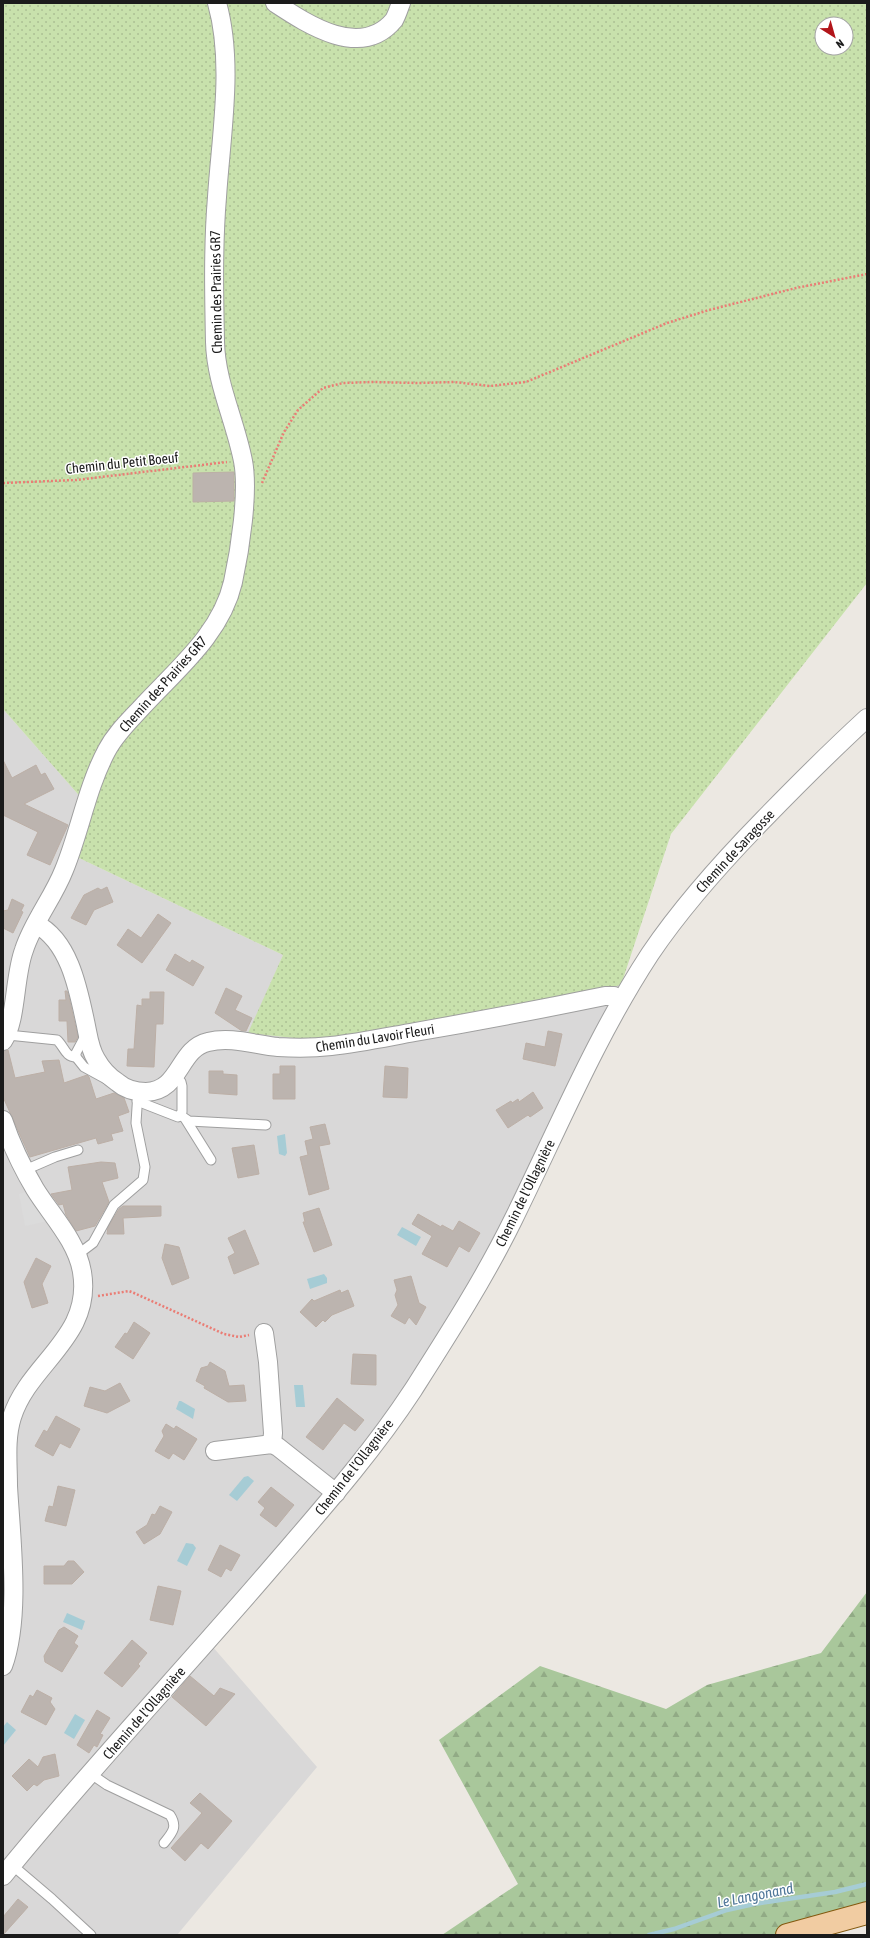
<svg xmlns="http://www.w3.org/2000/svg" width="870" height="1938" font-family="'Asap Condensed',sans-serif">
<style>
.residential{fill:#d9d8d8}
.grass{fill:url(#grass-dots);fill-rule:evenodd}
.forest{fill:url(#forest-firs)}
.parking{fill:#dbdbdb}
.water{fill:#a6ccd5}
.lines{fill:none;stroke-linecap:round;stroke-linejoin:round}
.stream{stroke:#a6ccd5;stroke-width:4.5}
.building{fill:#bcb4af;stroke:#bcafa6}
.service-casing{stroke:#9f9f9f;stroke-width:11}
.minor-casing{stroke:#9f9f9f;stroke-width:20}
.primary-casing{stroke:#83590f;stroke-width:24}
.path{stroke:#ea7d75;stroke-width:2.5;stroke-dasharray:2 2;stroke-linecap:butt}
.service{stroke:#fff;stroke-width:9}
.minor{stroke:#fff;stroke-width:18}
.primary{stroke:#f1cca2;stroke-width:22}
.labels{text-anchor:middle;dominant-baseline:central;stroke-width:3;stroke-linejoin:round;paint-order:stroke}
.street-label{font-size:14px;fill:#1b1b1b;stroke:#fff}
.water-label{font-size:15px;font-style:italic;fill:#507799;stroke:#fff}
</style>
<defs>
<pattern id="grass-dots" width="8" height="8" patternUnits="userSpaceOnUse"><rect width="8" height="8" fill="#c8e1ac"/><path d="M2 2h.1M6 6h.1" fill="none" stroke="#abc093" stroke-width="1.8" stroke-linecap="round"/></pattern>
<pattern id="forest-firs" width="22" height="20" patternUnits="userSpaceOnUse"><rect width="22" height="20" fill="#a9c79b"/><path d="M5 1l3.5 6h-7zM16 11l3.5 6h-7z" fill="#91aa85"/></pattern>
</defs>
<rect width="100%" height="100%" fill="#ece8e2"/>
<path class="residential" d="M3 709 91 809 79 858 283 955 249 1033 332 1042 621 985 502 1231 403 1400 212 1646 317 1767 177 1935H3Z"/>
<path class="grass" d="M3 3H867V583L671 834 621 985 332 1042 248 1033 283 955 79 858 91 809 3 709ZM822 24H846V48H822Z"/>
<path class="forest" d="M867 1592V1916L807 1935H442L518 1884 439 1740 540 1666 666 1709 707 1685 821 1653Z"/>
<path class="parking" d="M29 1191 48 1221 25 1226 19 1194Z"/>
<g class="water">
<path d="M285 1134 287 1153 285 1156 279 1154 277 1136Z"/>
<path d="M402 1227 421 1237 416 1246 397 1235Z"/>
<path d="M324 1274 327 1278V1283L310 1289 307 1279Z"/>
<path d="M294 1385H303L305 1407H296Z"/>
<path d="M179 1401H181L195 1409 193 1419 176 1409Z"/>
<path d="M248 1476 254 1481 237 1501 229 1495 244 1477Z"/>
<path d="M186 1543 193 1544 196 1548 187 1566 177 1561Z"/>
<path d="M67 1613 85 1621 82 1630 63 1622Z"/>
<path d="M75 1714 85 1720 74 1739 64 1733Z"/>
<path d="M7 1722 16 1730 3 1746V1727Z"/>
</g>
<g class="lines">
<path class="stream" d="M649 1935 674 1929 727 1910 754 1904 835 1892 867 1884"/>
</g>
<g class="building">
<path d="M234 472V501L193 502V473Z"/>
<path d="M3 760 12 778 36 765 41 775 45 773 54 789 24 804 68 825 50 865 27 855 38 832 3 815Z"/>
<path d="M107 887 113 902 94 910 86 925 71 918 84 895 98 888 101 890Z"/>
<path d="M12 899 24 905 21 911 23 912 13 933 3 928V911L8 910Z"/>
<path d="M158 914 171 923 142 963 117 945 128 929 141 938Z"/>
<path d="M175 954 190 963 192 960 204 967 193 986 166 970Z"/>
<path d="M226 988 242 996 235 1010 252 1018 246 1031H242L215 1013Z"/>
<path d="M65 991H67L69 997 78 1037 75 1042H68L67 1021H59V1000H66Z"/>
<path d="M150 992H164L163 1024H156L154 1067 127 1066 128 1049H134L137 1005 142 1006V999H150Z"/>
<path d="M548 1031 562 1034 555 1066 523 1059 526 1043 545 1047Z"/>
<path d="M8 1050 15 1078 45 1072 42 1061 59 1060 64 1083 87 1075 89 1077 96 1099 114 1093 124 1098 129 1112 118 1116 123 1131 111 1134 113 1140 98 1144 96 1138 30 1157 3 1097V1051Z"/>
<path d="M280 1066H295V1099H273V1074H280Z"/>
<path d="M385 1066 408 1068 407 1098 383 1097Z"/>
<path d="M209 1071H223V1074L237 1075V1095L209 1093Z"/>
<path d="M533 1092 543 1108 530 1117 528 1115 508 1128 496 1110 511 1101 512 1103 518 1099 519 1102Z"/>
<path d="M325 1124 330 1144 319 1146 329 1189 309 1195 300 1157 308 1155 305 1141 313 1139 310 1127Z"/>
<path d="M254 1145 259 1174 238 1178 232 1148Z"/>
<path d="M101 1162 115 1163 118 1178 102 1182 109 1202 95 1226 76 1231 66 1215 63 1204 59 1205 51 1194 72 1190 68 1167Z"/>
<path d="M123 1206H161V1216L123 1218 124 1234H107L108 1227 119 1209Z"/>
<path d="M319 1208 332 1245 314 1252 303 1222H305L303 1213Z"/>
<path d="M418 1214 441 1227 442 1225 453 1231 459 1221 480 1233 469 1252 459 1246 447 1267 422 1254 432 1236 412 1224Z"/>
<path d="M245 1230 259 1264 234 1274 228 1257 235 1253 228 1238Z"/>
<path d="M165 1244 179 1247 189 1278 172 1285 162 1258Z"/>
<path d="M36 1258 51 1266 42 1284 48 1303 32 1308 24 1282Z"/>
<path d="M411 1276 419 1303 426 1307 416 1325 409 1317 405 1324 391 1316 398 1305 395 1295 397 1290 394 1280Z"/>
<path d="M340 1290 341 1293 348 1290 354 1306 332 1315 325 1322 323 1320 316 1327 300 1312 312 1299 314 1301Z"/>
<path d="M134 1322 150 1333 133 1359 115 1347 125 1333 127 1334Z"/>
<path d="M353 1354 376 1355V1385L351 1384Z"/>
<path d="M210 1362 225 1371 229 1386 244 1385 246 1401 228 1402 204 1388 205 1386 196 1381 201 1368 208 1366Z"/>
<path d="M120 1383 130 1401 107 1413 84 1406 90 1387 105 1391Z"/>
<path d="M337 1398 364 1420 355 1431 344 1423 323 1450 306 1437Z"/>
<path d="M56 1416 80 1429 70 1448 60 1443 53 1456 35 1446 44 1430 47 1432Z"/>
<path d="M166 1424 174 1429 176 1426 197 1439 184 1460 173 1453 169 1459 155 1451 164 1436 162 1431Z"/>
<path d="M58 1486 75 1490 66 1526 45 1521 49 1506 53 1507Z"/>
<path d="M271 1487 294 1505 276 1527 260 1515 265 1508 258 1502Z"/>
<path d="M160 1506 172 1512 160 1534 144 1544 136 1532 147 1525 152 1514 155 1515Z"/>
<path d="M220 1545 240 1555 231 1571 226 1568 221 1577 208 1570Z"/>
<path d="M68 1561H74L84 1572 72 1584H44V1566H64Z"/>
<path d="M158 1586 181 1591 173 1625 150 1620Z"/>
<path d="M64 1627 78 1636 74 1643 78 1646 62 1672 45 1662 44 1656 59 1630Z"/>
<path d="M132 1640 147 1653 138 1664 140 1666 122 1687 104 1673Z"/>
<path d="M190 1676 214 1696 220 1688 235 1694 206 1726 172 1697Z"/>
<path d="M37 1690 52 1698 50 1702 55 1709 46 1725 21 1712 30 1695 33 1697Z"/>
<path d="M97 1710 110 1718 100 1734 103 1735 97 1747 94 1745 89 1753 77 1745Z"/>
<path d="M55 1754 59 1776 44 1780 37 1786 34 1784 27 1791 12 1776 29 1759 38 1767 43 1757Z"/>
<path d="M200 1793 232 1821 208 1849 201 1843 185 1861 171 1848 202 1813 190 1803Z"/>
<path d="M18 1899 28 1907 3 1935V1917Z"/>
</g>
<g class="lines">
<g class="service-casing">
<g id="service">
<path d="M8 1035 57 1040C64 1046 65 1057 76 1057"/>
<path d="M88 1036 84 1038 76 1053V1057L84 1067 106 1079"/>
<path d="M137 1101 178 1117 182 1112V1086L181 1082 175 1076"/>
<path d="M180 1115 189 1121 266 1125"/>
<path d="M186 1120 211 1160"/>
<path d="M25 1170 55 1157 78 1150"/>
<path d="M77 1255 93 1243 114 1205 143 1180 145 1167 136 1123 138 1092"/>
<path d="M91 1774 107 1785 170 1815C178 1827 172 1833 164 1843"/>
<path d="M12 1865 52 1899 91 1935"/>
</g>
</g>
<g class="minor-casing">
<g id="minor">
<path d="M275 3C307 24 361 60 394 20 397 15 399 8 401 3"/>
<path d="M36 924C69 941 78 988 85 1021 88 1034 89 1048 96 1059 101 1068 108 1076 117 1082 125 1089 135 1092 146 1092 181 1091 178 1049 208 1042 231 1036 256 1045 278 1047 296 1048 314 1048 331 1046 359 1043 387 1037 415 1032 478 1021 542 1009 605 996H614L621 1000"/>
<path d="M3 1041C17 1020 14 976 24 950 33 922 53 898 64 870 80 831 87 787 107 750 116 733 130 720 142 707 177 669 221 634 233 582 240 550 249 492 243 461 235 420 216 383 215 342 214 294 213 245 217 197 221 135 234 63 217 3"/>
<path d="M3 1120C11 1144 22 1167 35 1189 51 1215 77 1241 82 1272 93 1337 29 1363 12 1417 5 1439 8 1463 8 1486 11 1539 21 1617 3 1666"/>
<path d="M264 1333 268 1362 273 1433 272 1444"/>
<path d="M215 1451 272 1444 278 1447 336 1493"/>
<path d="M3 1876C89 1770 183 1671 272 1567 321 1510 371 1454 413 1390 448 1335 484 1279 513 1220 557 1131 595 1038 650 954 683 905 722 862 763 820 797 785 831 751 867 718"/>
</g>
</g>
<g class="primary-casing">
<path id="primary" d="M787 1935 867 1913"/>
</g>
<g class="path">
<path d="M3 483 76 480 227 462"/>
<path d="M262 483 284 432 298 410 323 388 343 383 372 382 418 383 454 382 490 386 526 382 667 323 709 310 796 288 867 274"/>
<path d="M98 1296 129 1291 134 1293 224 1334 239 1337 249 1335"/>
</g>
<use href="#service" class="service"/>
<use href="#minor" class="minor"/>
<use href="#primary" class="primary"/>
</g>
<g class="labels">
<g class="street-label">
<text transform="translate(216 292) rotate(-91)">Chemin des Prairies GR7</text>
<text transform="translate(122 463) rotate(-6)">Chemin du Petit Boeuf</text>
<text transform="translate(163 684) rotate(-48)">Chemin des Prairies GR7</text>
<text transform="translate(735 851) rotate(-47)">Chemin de Saragosse</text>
<text transform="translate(375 1038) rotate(-9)">Chemin du Lavoir Fleuri</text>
<text transform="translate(525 1193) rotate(-64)">Chemin de l'Ollagnière</text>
<text transform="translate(354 1467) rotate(-52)">Chemin de l'Ollagnière</text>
<text transform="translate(144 1713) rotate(-49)">Chemin de l'Ollagnière</text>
</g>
<g class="water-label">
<text transform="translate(755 1895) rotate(-11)">Le Langonand</text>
</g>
</g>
<rect width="870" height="1938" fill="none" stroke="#1b1b1b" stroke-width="8"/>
<g transform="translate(834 36) rotate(143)"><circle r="19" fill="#ffffff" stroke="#a4a4a4"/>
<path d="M0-3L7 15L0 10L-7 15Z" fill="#b2151a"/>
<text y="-6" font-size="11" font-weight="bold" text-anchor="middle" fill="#1b1b1b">N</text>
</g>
</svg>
